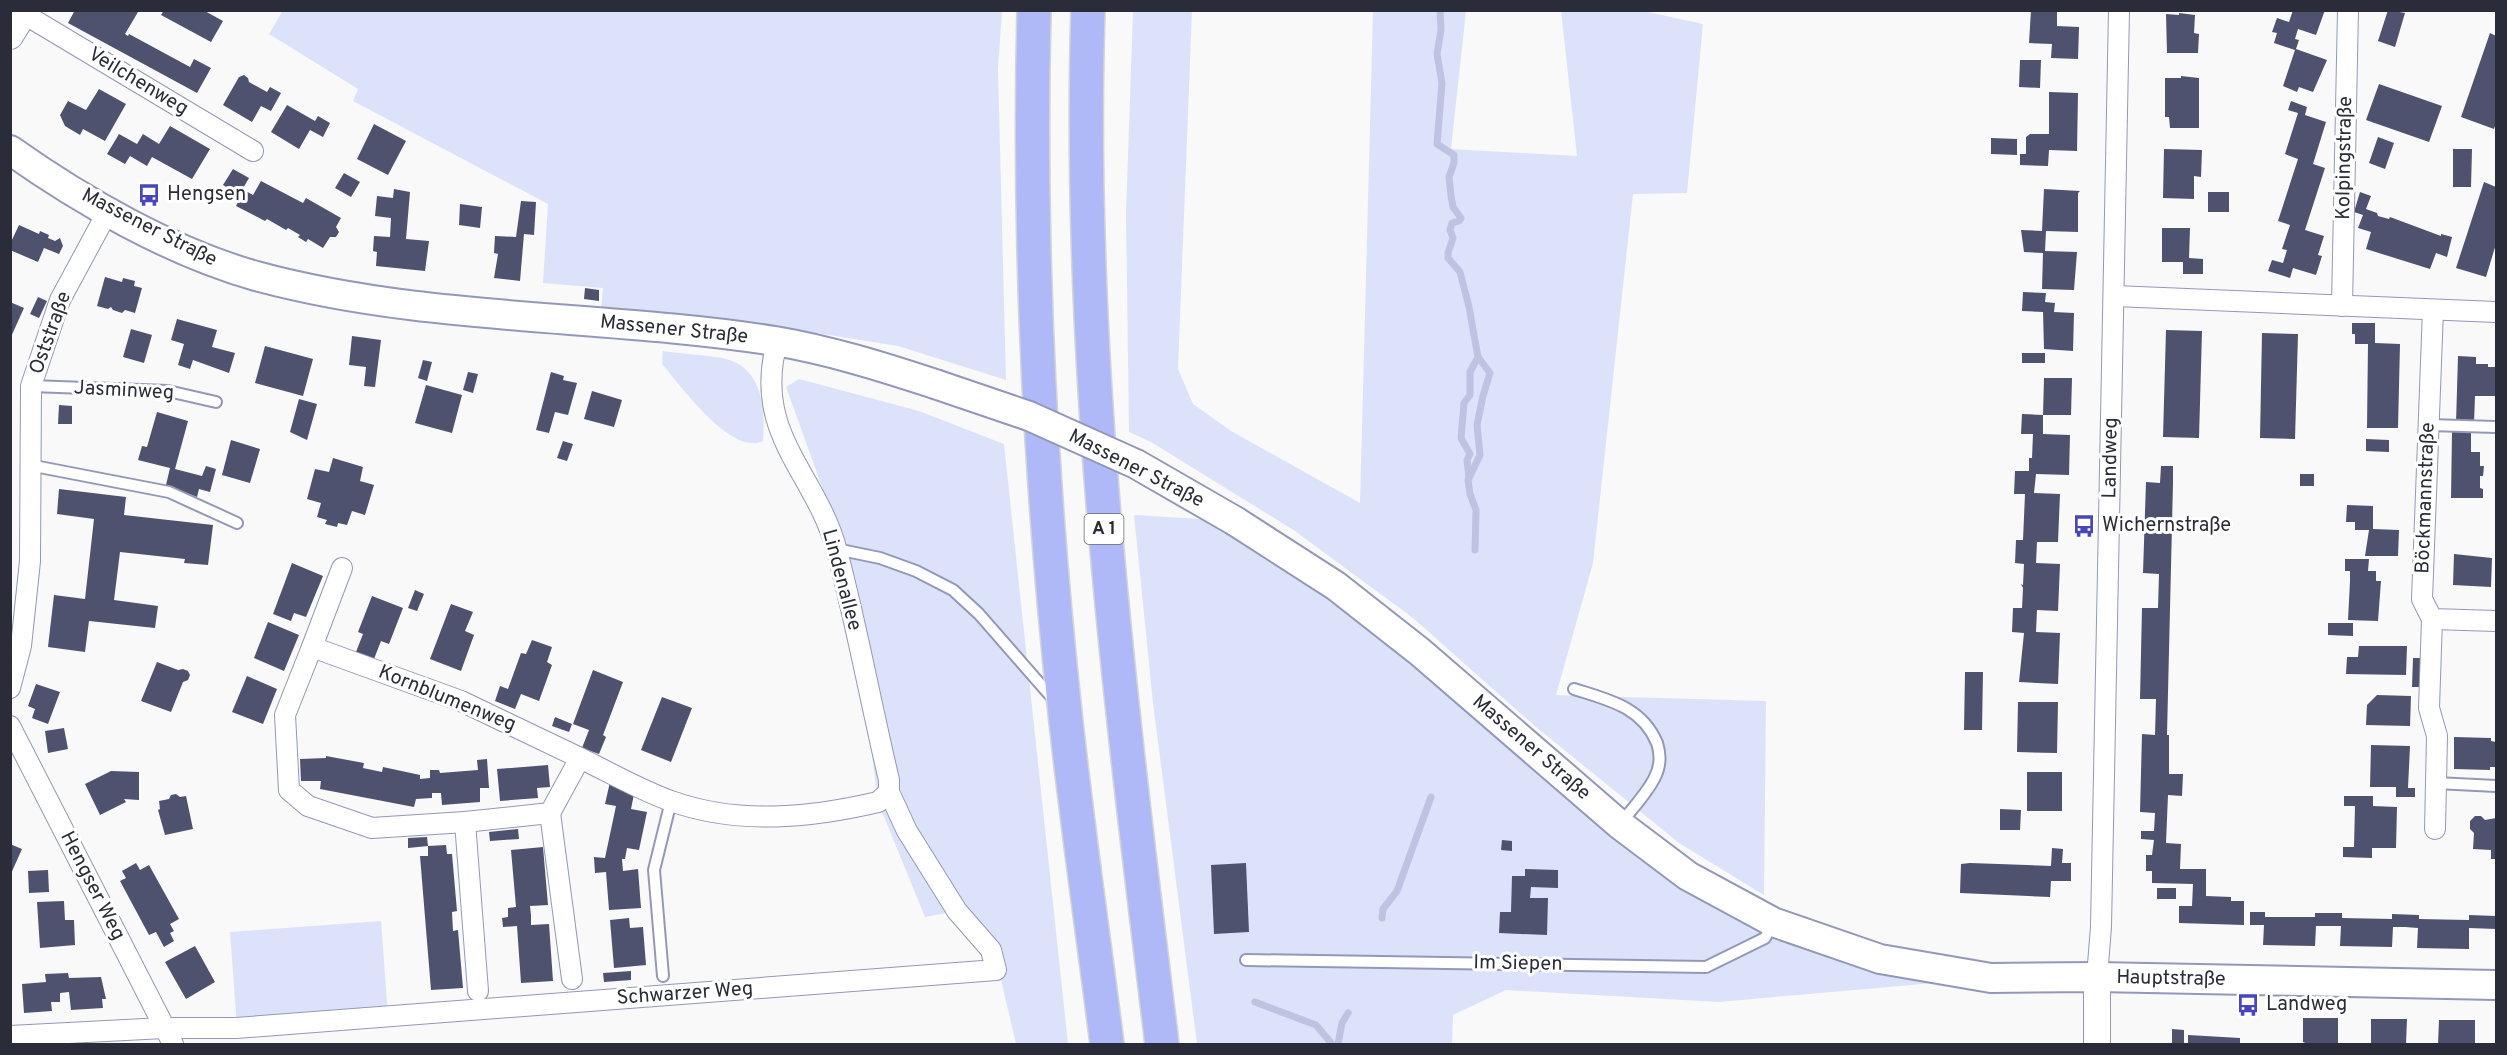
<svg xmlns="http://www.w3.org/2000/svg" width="2507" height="1055" font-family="Overpass,sans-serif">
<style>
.green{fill:#dde2fb}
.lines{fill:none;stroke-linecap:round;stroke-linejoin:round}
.stream{stroke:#bec3e1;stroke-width:7}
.building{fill:#4e526f}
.service-casing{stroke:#9398b9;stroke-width:14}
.minor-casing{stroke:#9398b9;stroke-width:22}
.tertiary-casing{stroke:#9398b9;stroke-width:28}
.secondary-casing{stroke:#9398b9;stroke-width:32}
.motorway-casing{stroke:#d4d5d7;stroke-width:36}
.service{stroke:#fff;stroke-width:10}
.minor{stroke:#fff;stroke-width:20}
.tertiary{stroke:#fff;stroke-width:26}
.secondary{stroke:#fff;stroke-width:28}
.motorway{stroke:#afb9f8;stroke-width:33}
.secondary-bridge-casing{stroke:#9398b9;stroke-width:32;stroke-linecap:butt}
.secondary-bridge{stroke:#fff;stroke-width:28}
.labels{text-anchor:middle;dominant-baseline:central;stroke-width:6;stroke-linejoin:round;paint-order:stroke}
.shield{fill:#fff;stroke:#6a6b74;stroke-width:1.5}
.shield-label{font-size:18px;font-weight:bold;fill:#2a2c39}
.street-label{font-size:20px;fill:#2a2c39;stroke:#fff}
.poi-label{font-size:20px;fill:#2a2c39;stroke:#fff;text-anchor:start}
</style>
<rect width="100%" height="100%" fill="#f9f9f9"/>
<g class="green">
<path d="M283 10 1002 11 998 69 1006 380 898 346 773 326 601 309 603 288 543 283 548 204 353 101 358 89 269 34Z"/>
<path d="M1133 11H1192L1178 369 1193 404 1231 431 1360 503 1373 11H1466L1451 149 1577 156 1561 11H1643L1703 24 1687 193 1633 194 1593 563 1556 695 1766 701 1764 895 1679 843 1536 727 1413 618 1295 531 1151 442 1129 432 1126 213Z"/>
<path d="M663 351C680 354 718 355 732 361 764 373 765 414 763 441 732 457 680 385 662 364Z"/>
<path d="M799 379 919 411 1004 444 1068 1044H1016L1001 980 957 911 925 917 878 802 847 556 786 387Z"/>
<path d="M1134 515 1235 521 1509 728 1773 922 1991 978 1719 1002 1506 990 1453 1015 1452 1044H1197L1153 703Z"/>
<path d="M381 921 388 1016 237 1027 230 932Z"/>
</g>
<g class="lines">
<g class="stream">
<path d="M1440 10 1441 30 1437 54 1442 83 1437 144 1454 155V163L1449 177 1451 196 1453 207 1461 218 1459 221 1452 223 1450 230 1453 238 1448 253V258L1460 272 1469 307 1478 357 1490 373 1483 396 1477 425 1480 455 1468 480 1470 494 1476 510 1475 550"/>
<path d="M1469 478 1467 460 1470 454 1461 438 1464 403 1470 395V372L1478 357"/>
<path d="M1382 918 1383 909 1397 891 1431 797"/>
<path d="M1255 1002 1316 1025 1332 1044"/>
<path d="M1338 1044 1342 1023 1348 1013"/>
</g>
</g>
<g class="building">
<path d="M75 10H134L138 12 125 34 128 36 129 34 190 67 194 59 211 68 197 93 68 23Z"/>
<path d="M164 10H203L223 21 211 42 161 15Z"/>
<path d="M2031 10 2057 11V26L2079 27 2078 59 2051 58 2052 44 2029 43Z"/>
<path d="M2293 10H2325L2316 35 2298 29 2295 39 2299 40 2296 49 2327 60 2313 92 2299 87 2297 92 2283 86 2295 50 2274 43 2277 33 2272 32 2277 18 2289 22Z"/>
<path d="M2388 10 2405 13 2395 47 2378 41Z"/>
<path d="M2179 13 2195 15 2194 33 2199 34 2198 53H2167L2166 14 2179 15Z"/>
<path d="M2490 33 2496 36V123L2494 129 2461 117Z"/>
<path d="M2020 60H2041L2040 88 2019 87Z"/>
<path d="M244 75 248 78 249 82 267 92 270 87 281 93 271 111 261 106 252 122 223 105 239 77Z"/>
<path d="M2181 76 2199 78V128H2170L2169 117H2165V78H2181Z"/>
<path d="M2379 84 2442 106 2429 142 2366 120Z"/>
<path d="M99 89 126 104 105 141 83 129 80 135 65 126 60 115 68 101 86 110Z"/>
<path d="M2049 92 2078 93 2077 151 2049 150 2048 166 2020 165V154H2026V137L2030 134H2049Z"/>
<path d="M2291 101 2307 107 2305 115 2326 122 2313 164 2325 168 2305 230 2324 236 2318 255 2322 256 2316 275 2293 268 2290 278 2268 271 2272 260 2283 263 2287 250 2282 249 2290 225 2278 221 2298 159 2285 154 2298 113 2288 110Z"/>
<path d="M287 105 315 121 318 116 330 123 323 137 310 130 299 149 271 132Z"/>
<path d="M374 124 406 141 388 175 357 159Z"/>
<path d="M170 126 210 149 192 179 152 157 147 166 130 156 125 164 107 154 119 134 137 144 143 134 159 144Z"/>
<path d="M2378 137 2394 143 2385 169 2369 163Z"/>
<path d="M1991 138 2017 139V155L1991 154Z"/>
<path d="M2164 149 2202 150 2201 177 2194 176V199L2163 198Z"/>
<path d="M2453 149H2472L2471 187H2453Z"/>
<path d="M233 169 249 178 239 195 223 185Z"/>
<path d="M344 173 360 182 351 197 335 188Z"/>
<path d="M261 181 303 203 306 198 341 218 336 227 339 232 336 237H330L323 248 308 239 306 242 298 237 300 235 288 228 286 230 267 219 265 221 236 206 244 190 253 195Z"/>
<path d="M2484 182 2496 187V244L2486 277 2456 268Z"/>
<path d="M394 189 410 192 406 239 429 241 425 271 376 266 377 252 373 251 374 236 390 237 391 218 375 216 377 196 393 198Z"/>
<path d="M2044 189 2080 191 2078 193V232L2046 231 2045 251 2077 252 2074 290 2042 289 2043 253 2024 252 2021 230 2042 231Z"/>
<rect x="2208" y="192" width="21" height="20"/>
<path d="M2360 192 2371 196 2366 209 2377 213 2378 216 2389 219 2390 217 2441 236V234L2452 237 2447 257 2436 253 2430 269 2366 249 2371 232 2358 228 2363 215 2354 212Z"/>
<path d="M521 201 536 202 534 235 524 234 520 281 494 278 498 254 494 253 495 236 516 237Z"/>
<path d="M460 204 482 207 480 228 459 225Z"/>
<path d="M19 225 39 234 40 231 49 235 48 238 55 241 60 238 63 246 59 254 44 248 38 262 10 250V244Z"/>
<path d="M2162 228H2190L2189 258 2203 259V274H2183V262H2162Z"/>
<path d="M105 277 122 282 123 278 135 281 134 286 142 288 135 313 125 310 122 313 113 310 111 307 108 309 97 306Z"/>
<path d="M585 288 599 290V301L584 299Z"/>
<path d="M2023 292 2046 293 2045 302 2055 303 2054 312 2074 313 2073 351 2044 349 2043 312 2022 311Z"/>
<path d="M38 297 47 301 39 318 30 314Z"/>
<path d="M10 302 24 308 10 339Z"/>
<path d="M177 319 217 330 212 347 235 353 229 373 193 360 190 369 178 365 184 344 171 340Z"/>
<path d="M2352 323H2375V343L2400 344 2398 428H2367L2368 344H2355V334H2352Z"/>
<path d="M131 329 152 335 144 363 123 357Z"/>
<path d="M2166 330 2202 331 2199 438 2163 437Z"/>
<path d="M2262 333 2298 334 2295 439 2260 438Z"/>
<path d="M352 336 381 340 375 387 364 386 366 367 349 365Z"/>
<path d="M265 346 313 359 303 396 255 383Z"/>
<rect x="2022" y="353" width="23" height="10"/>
<path d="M2458 356 2476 357V364H2488V367H2496V396H2475L2474 423H2456Z"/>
<path d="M423 360 432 362 427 381 418 378Z"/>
<path d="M468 372 478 374 473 393 463 390Z"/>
<path d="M551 372 564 376 563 380 577 383 568 415 555 412 549 433 536 430Z"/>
<path d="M2044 378H2072L2071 415H2043V434L2070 435 2069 475 2036 474 2034 493 2060 494 2058 542H2037L2036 563 2060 564 2058 611 2037 610 2036 632 2060 633 2058 684 2019 682 2024 633 2012 632 2013 608H2022L2023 588 2021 584 2023 585 2024 564 2015 563 2016 540H2023L2025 494H2014L2015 471H2029V458H2032L2033 434H2021L2022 414 2043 415Z"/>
<path d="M426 385 462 395 452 433 415 423Z"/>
<path d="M592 391 622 400 614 427 584 419Z"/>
<path d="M299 399 317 404 307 440 290 432Z"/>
<path d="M59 405 72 406V424H58Z"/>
<path d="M157 412 188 421 175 469 202 476 206 466 216 469 210 492 199 489 197 497 166 485 170 468 138 460 142 446 147 447Z"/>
<path d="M2452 432H2471V452H2480V466H2484L2483 476H2480V488L2483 489V498H2451Z"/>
<path d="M2366 439 2389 440V452L2366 451Z"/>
<path d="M231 440 260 449 250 483 222 475Z"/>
<path d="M563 441 573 444 567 461 557 458Z"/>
<path d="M333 458 363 467 360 481 374 485 365 515 352 511 347 525 338 523 337 527 325 524 327 520 317 517 321 503 307 499 315 469 329 472Z"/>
<path d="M2161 466H2173V483L2167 735H2169V774H2183L2182 796 2168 795 2166 843 2181 844 2180 869H2206V896L2231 897V901H2244V925L2179 923V906H2192L2193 884 2152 883V871H2146V855H2152L2154 840 2141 839V831H2154L2155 813 2140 812 2142 734 2155 735 2156 699H2140L2142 608H2158L2159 574 2143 573 2146 482 2160 483Z"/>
<rect x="2300" y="474" width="14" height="12"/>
<path d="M59 489 126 497 124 515 213 525 208 565 184 563 185 559 120 552 114 600 158 606 155 628 89 621 85 652 48 647 54 595 85 599 94 519 57 514Z"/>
<path d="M2347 505 2373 506V529L2399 530 2398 556H2365L2369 530H2355V522H2346Z"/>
<path d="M2454 554 2492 558 2491 587 2453 585Z"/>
<path d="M2345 559H2369L2368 571H2376V581H2381L2378 621 2348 620 2350 582V571H2345Z"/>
<path d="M292 563 323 576 306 617 294 613 291 621 273 614Z"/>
<path d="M415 590 424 594 417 611 408 608Z"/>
<path d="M372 596 403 608 389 644 381 641 374 659 356 652 363 634 358 632Z"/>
<path d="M451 604 473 612 465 631 474 635 461 671 430 659Z"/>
<path d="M268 622 299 635 284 671 254 658Z"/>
<path d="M2328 623H2353V636L2328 635Z"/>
<path d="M532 640 552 647 547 662 552 665 539 701 521 694 515 709 495 701 500 686 508 689 521 653 526 654Z"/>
<path d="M2359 646H2407L2406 675 2346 674 2347 657H2358Z"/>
<path d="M2413 658H2422L2421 687H2412Z"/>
<path d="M157 662 178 670 183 669 188 671 190 675 188 680 183 682 171 712 141 701Z"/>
<path d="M593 670 623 682 603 735 606 737 599 754 582 748 589 730 573 724Z"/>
<path d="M1965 672H1983L1982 730H1964Z"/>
<path d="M247 676 277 689 263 724 232 712Z"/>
<path d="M36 684 60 692 48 724 32 718 35 709 28 706Z"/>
<path d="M2377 695 2411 696 2410 726 2366 725 2367 705Z"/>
<path d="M662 697 692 708 671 762 641 750Z"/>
<path d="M2018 702H2058L2057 753 2017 752Z"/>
<path d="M555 717 572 724 569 732 552 726Z"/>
<path d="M64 728 68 749 48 753 45 731Z"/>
<path d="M2454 737 2491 738V741L2496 742V767H2490V770L2454 769Z"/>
<path d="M2371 745 2410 746 2408 788H2415V797H2396V787H2370Z"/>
<path d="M326 756 364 763 363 768 382 772 383 767 420 775V779L430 778V770H439L440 773 478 770 477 760 487 759 489 788H480V802L442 805 441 793H432V798L416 799 414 807 320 789 321 781H301L300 759 326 758Z"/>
<path d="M548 765 550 787 537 788 538 798 500 801 497 769Z"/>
<path d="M111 771 139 772V800L124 799 126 802 100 815 85 784Z"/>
<rect x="2027" y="772" width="35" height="39"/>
<path d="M610 782 634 794 631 809 647 812 639 850 627 848 625 859H622L623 871 638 869 641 908 609 910 606 872 595 873 594 857 605 858 616 806 605 804Z"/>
<path d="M176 794 180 797 186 796 193 829 165 835 158 810 160 809 159 801 169 799 171 795Z"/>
<path d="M2344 796H2373V806L2397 807 2396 848H2372V858L2343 857V847H2354L2355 806H2344Z"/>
<path d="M2000 809 2021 810 2020 830H2000Z"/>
<path d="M2475 816H2481L2485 820 2496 818V859H2491V850L2473 849 2474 833 2470 829V821Z"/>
<path d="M518 829 519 839 490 841 489 832Z"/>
<path d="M427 837 428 846 408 848V838Z"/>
<path d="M1502 840 1512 841V851L1501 850Z"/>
<path d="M10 844 22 849 10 876Z"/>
<path d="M446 845 447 854H452L457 911 452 912 453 931 458 930 463 988 431 990 420 856H428V846Z"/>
<path d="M543 847 548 905 530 906 531 915V925L549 924 553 981 521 983 517 926 503 927 502 918 508 917V908L516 907 511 850Z"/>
<path d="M2052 848 2063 849 2062 863H2071V881H2051L2050 897 1960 893 1961 864 1970 863 2051 866Z"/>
<path d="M136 863 140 870 149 865 179 919 170 924 174 931 170 933 174 941 164 947 156 932 149 935 120 881 126 878 122 871Z"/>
<path d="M1246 863 1249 932 1214 934 1211 865Z"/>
<path d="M1525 869 1558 870V888L1531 887 1530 898H1548L1547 935 1499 933 1500 912H1511L1512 876H1525Z"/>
<path d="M48 870 49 892 29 893 28 871Z"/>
<rect x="2157" y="888" width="19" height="11"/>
<path d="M64 901 65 920H74L75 945 40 948 37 902Z"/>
<path d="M2250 912H2265V917H2315V913H2342V918L2392 919V914L2419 915V919L2469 920V915L2496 916V929L2469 928V949L2417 948 2418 928 2405 927H2393L2392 947 2340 946 2341 926H2316L2315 946 2263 945 2264 925H2250Z"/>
<path d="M629 918 630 928 643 927 646 965 614 968 610 920Z"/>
<path d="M195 946 215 982 186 999 165 962Z"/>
<path d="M631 971V980L604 982 603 973Z"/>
<path d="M68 973 69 978 101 977 106 999H102L103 1008 71 1010 69 992 60 993V1002H51L52 1011 24 1013 22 984 46 982 45 974Z"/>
<path d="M2303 1018H2338V1043L2308 1044 2303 1042Z"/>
<path d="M2371 1019H2407L2406 1044H2371Z"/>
<path d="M2439 1020H2475V1044H2438Z"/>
<path d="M2172 1029 2184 1030V1044H2172Z"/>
<path d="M2188 1035 2240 1038V1044H2188Z"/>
</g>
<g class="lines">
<g class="service-casing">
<g id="service">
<path d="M31 386 168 391 216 402"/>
<path d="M2429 425 2496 427"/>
<path d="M29 465 169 492 237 523"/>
<path d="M836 549 880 558 916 571 953 590 979 614 1055 701"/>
<path d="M1574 689C1609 700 1642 707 1657 743 1661 755 1660 768 1654 779 1645 796 1631 810 1620 824"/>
<path d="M2436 783 2496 786"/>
<path d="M1246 960 1706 967 1765 938 1773 923"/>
<path d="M663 976 654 870 671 801"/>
</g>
</g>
<g class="minor-casing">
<g id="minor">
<path d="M24 14 253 151"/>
<path d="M2115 296 2496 312"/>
<path d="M2342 306 2348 10"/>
<path d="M2433 310 2422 599 2432 619 2496 621"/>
<path d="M2432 619 2429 708 2437 736 2435 829"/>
<path d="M312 647 342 568"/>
<path d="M10 688 21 646 30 561 31 386 60 300 108 211"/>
<path d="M10 726 173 1044"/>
<path d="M580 758 461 701 312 647 285 715 289 790 308 806 372 828 465 822 550 813 580 758C609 772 640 790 671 801 738 825 810 818 878 802L889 792"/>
<path d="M550 813 572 979"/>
<path d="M465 822 478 991"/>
<path d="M2097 977 2101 927 2119 10"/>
<path d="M10 1036 164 1028H236L996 970 991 950 957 911 907 831 889 792V780C871 704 857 627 837 551 816 472 752 435 777 342"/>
</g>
</g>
<g class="tertiary-casing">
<g id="tertiary">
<path d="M10 36 26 10"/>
<path d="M2097 1044V977"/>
</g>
</g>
<g class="secondary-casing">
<g id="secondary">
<path d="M10 150C82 201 171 252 256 276 425 322 603 314 775 341 829 350 883 367 935 384"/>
<path d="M1235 521 1336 586 1420 652 1619 824 1688 876 1773 922 1880 959 1991 978 2097 977 2496 985"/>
</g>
</g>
<g class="motorway-casing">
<g id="motorway">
<path d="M1034 10C1028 245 1040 480 1065 713 1077 824 1093 934 1107 1044"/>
<path d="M1088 10C1077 357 1120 701 1162 1044"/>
</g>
</g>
<use href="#service" class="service"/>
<use href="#minor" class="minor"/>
<use href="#tertiary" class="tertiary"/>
<use href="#secondary" class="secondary"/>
<use href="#motorway" class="motorway"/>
<g class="secondary-bridge-casing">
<path id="secondary-bridge" d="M935 384 1029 416 1136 464 1235 521"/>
</g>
<use href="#secondary-bridge" class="secondary-bridge"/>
</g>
<defs>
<g id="bus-bare" transform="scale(1.8)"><path d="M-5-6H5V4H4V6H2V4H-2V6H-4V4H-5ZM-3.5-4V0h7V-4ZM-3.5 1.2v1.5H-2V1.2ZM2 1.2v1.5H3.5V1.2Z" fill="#4846bc" stroke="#fff" stroke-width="2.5" paint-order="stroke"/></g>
</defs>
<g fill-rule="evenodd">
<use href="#bus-bare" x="149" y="195"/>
<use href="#bus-bare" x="2084" y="526"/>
<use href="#bus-bare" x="2248" y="1005"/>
</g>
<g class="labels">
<rect class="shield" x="1084.5" y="514" width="39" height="30" rx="4.5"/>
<g class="shield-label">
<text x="1104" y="529">A 1</text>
</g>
<g class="street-label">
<text transform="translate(138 82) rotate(31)">Veilchenweg</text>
<text transform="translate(2345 158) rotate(-89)">Kolpingstraße</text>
<text transform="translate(149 228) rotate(27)">Massener Straße</text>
<text transform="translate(674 330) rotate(6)">Massener Straße</text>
<text transform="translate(51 333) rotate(-70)">Oststraße</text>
<text transform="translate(124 391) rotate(3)">Jasminweg</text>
<text transform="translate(2111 458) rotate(-89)">Landweg</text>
<text transform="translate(1136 469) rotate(27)">Massener Straße</text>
<text transform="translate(2426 498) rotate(-88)">Böckmannstraße</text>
<text transform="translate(841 580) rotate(75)">Lindenallee</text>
<text transform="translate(447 699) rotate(22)">Kornblumenweg</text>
<text transform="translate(1531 748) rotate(41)">Massener Straße</text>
<text transform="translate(92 886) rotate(63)">Hengser Weg</text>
<text transform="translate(1518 964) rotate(1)">Im Siepen</text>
<text transform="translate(2171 979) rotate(1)">Hauptstraße</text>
<text transform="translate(685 994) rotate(-4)">Schwarzer Weg</text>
</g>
<g class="poi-label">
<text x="167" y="195">Hengsen</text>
<text x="2102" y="526">Wichernstraße</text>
<text x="2266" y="1005">Landweg</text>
</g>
</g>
<rect width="2507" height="1055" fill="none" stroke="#2a2c39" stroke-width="24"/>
</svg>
